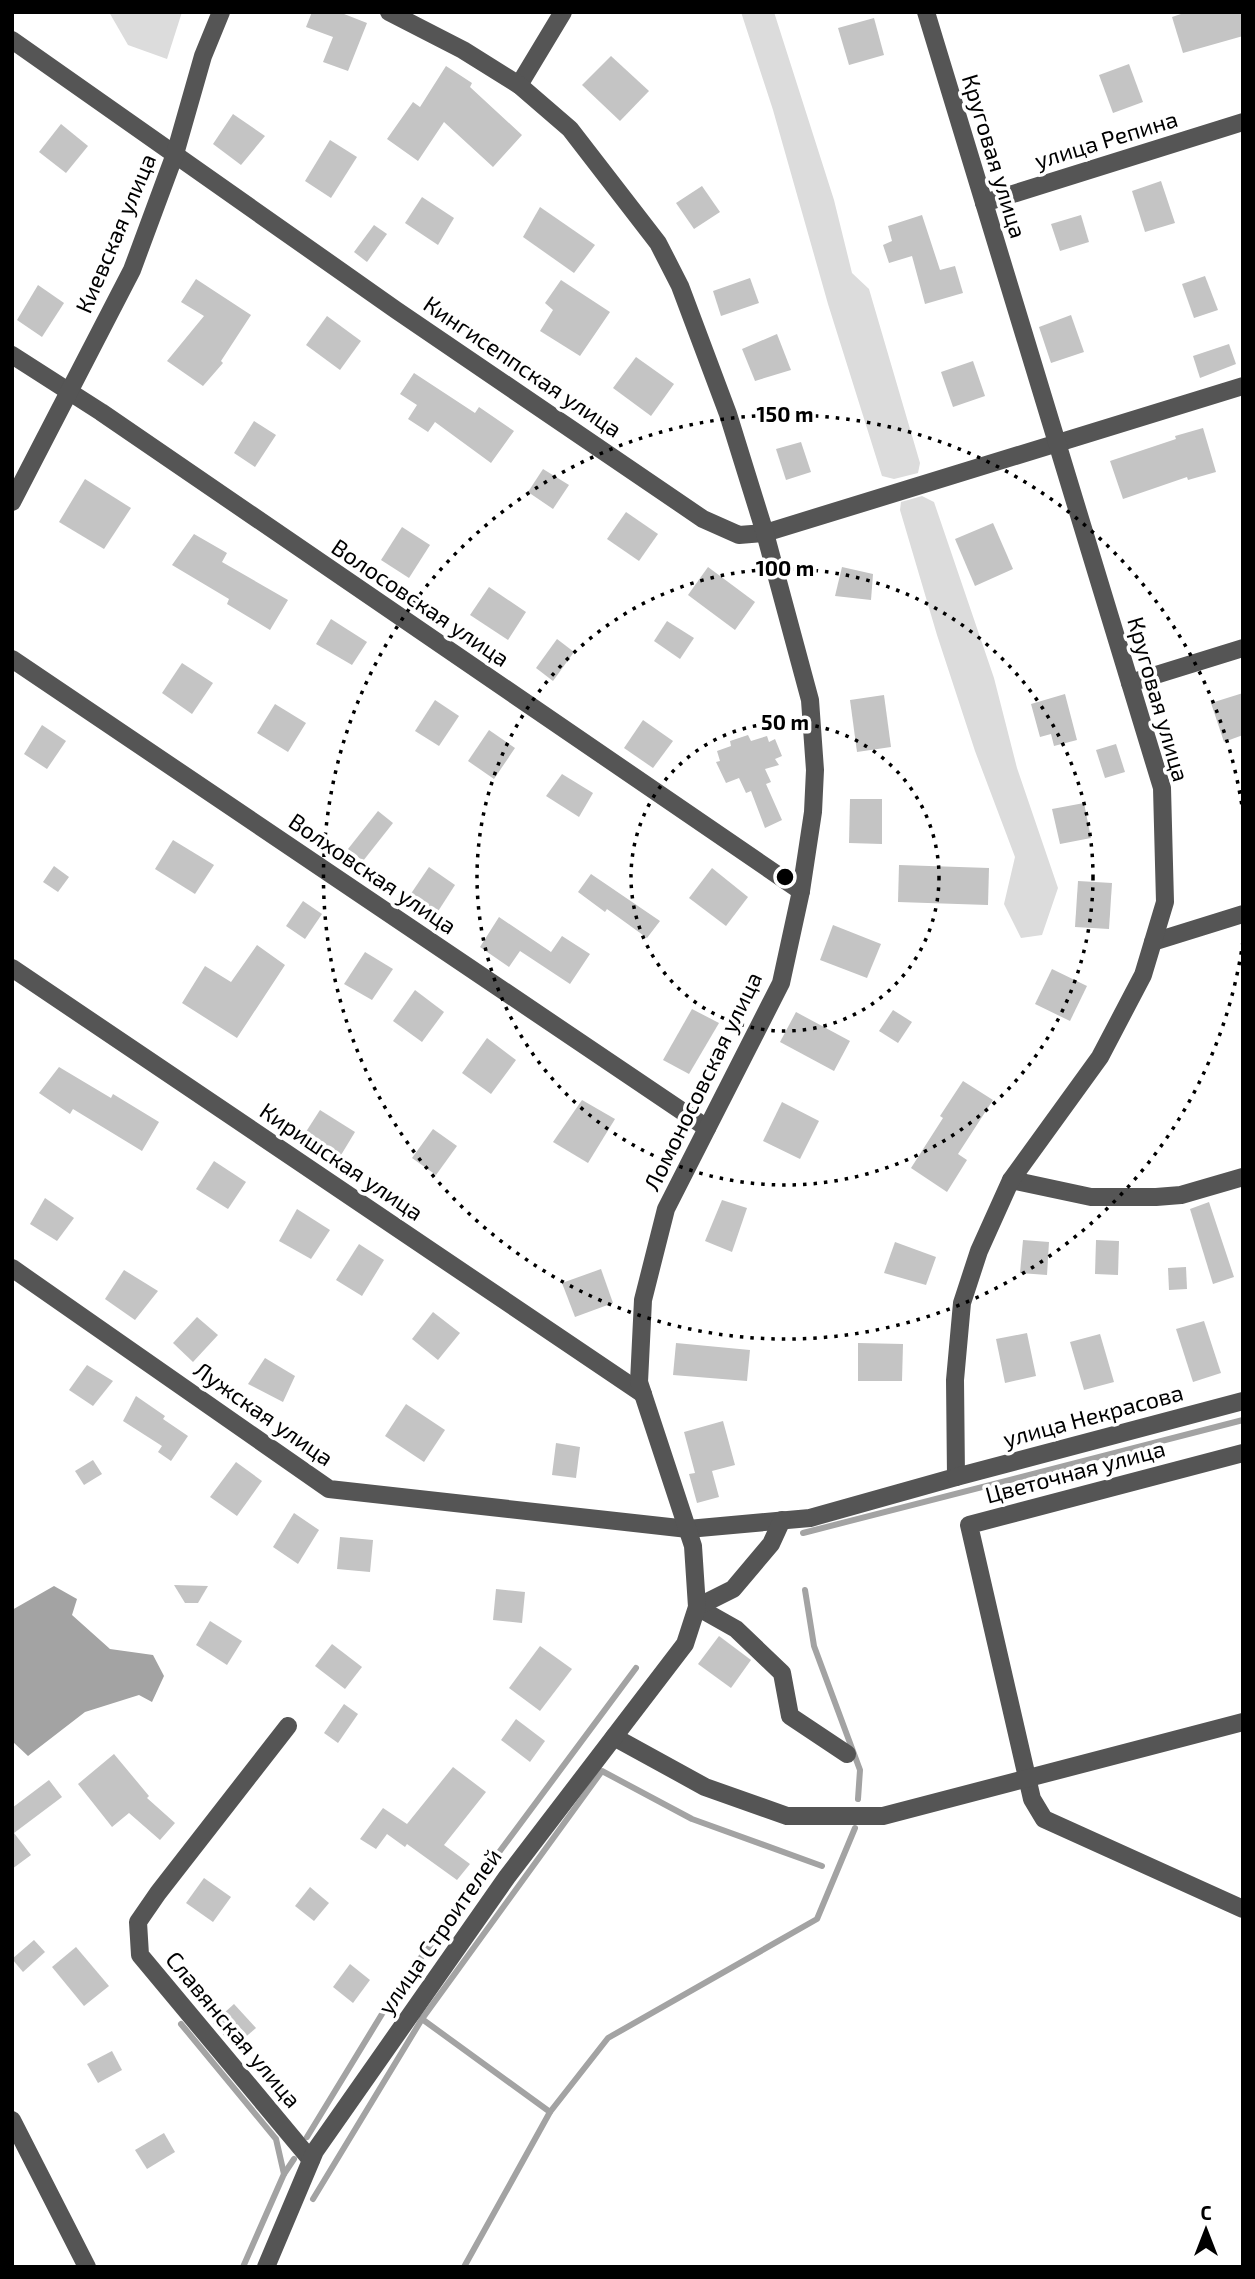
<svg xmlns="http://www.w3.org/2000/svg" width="1255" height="2279" font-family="'Exo 2',sans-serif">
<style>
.green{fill:#dcdcdc}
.water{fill:#a3a3a3}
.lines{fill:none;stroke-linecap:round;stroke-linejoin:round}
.stream{stroke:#a3a3a3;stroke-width:6}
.building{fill:#c4c4c4}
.minor{stroke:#555;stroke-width:18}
.ring{fill:none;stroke:#000;stroke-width:3.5;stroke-dasharray:3.5 7}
.labels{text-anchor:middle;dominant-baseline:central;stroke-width:7;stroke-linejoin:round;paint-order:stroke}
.street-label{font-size:23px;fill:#000;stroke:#fff}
.centre{fill:#000;stroke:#fff;stroke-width:3.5}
.ring-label{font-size:21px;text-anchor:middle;font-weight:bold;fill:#000;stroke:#fff;stroke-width:7;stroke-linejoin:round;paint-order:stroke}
</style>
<rect width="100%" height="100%" fill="#fff"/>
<g class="green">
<path d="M109 12H182L167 59 128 45Z"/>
<path d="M741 12H774L834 200 852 273 869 289 920 463 918 473 894 479 882 476 828 304 773 110Z"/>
<path d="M922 496 934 502 994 678 1017 768 1058 888 1042 935 1021 938 1004 904 1015 857 975 751 937 635 900 510 901 502Z"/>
</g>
<path class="water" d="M54 1586 77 1599 72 1615 110 1649 153 1655 164 1676 152 1702 139 1695 85 1712 28 1756 12 1741V1610Z"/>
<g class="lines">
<g class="stream">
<path d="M803 1533 1243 1420"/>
<path d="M805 1590 814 1646 860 1770 858 1799"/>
<path d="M422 2019 550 2112"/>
<path d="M181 2024 276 2139 284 2174"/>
<path d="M307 2137 396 1991 636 1668"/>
<path d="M313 2199 422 2019 602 1771 692 1819 822 1866"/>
<path d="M243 2267 284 2174 294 2159"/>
<path d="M464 2267 550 2112 608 2038 817 1919 855 1828"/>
</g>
</g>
<g class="building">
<path d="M312 12H339L367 23 348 71 323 62 333 37 306 27Z"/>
<path d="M1187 12H1243V36L1183 53 1172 17Z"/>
<path d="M874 18 884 55 849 65 838 28Z"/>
<path d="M611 56 649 91 620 121 582 85Z"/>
<path d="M1129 64 1143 102 1113 113 1099 75Z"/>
<path d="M446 66 472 83 470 87 522 135 493 167 444 122 418 161 387 139 413 102 420 107Z"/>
<path d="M233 114 265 136 241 165 213 144Z"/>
<path d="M61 124 88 146 66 173 39 152Z"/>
<path d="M330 140 357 157 331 198 305 181Z"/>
<path d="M1161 181 1175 223 1145 232 1132 191Z"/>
<path d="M702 186 720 212 694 229 676 203Z"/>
<path d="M422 197 454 218 438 245 405 223Z"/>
<path d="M540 207 595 245 574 273 523 237Z"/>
<path d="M922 215 940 270 955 266 963 293 925 304 912 256 889 263 883 245 892 241 888 226Z"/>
<path d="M1081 215 1089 242 1060 251 1051 224Z"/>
<path d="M374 225 387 234 367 262 354 252Z"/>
<path d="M1205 276 1218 310 1194 318 1182 284Z"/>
<path d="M750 278 759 303 721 316 713 291Z"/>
<path d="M196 279 251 315 221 361 223 363 203 386 167 361 204 316 181 302Z"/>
<path d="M561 280 610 312 580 356 540 331 553 310 545 303Z"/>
<path d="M38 285 64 303 42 337 17 320Z"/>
<path d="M1071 315 1084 352 1051 363 1039 327Z"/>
<path d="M327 316 361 341 340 370 306 345Z"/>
<path d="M777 334 791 370 755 381 742 349Z"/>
<path d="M1229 344 1236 364 1200 378 1193 356Z"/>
<path d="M636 357 674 384 651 416 613 388Z"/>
<path d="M973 361 985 396 953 407 941 372Z"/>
<path d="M414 373 475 413 479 407 514 431 491 463 435 422 428 432 408 419 417 405 400 394Z"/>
<path d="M254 421 276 435 255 467 234 453Z"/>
<path d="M1203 428 1216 472 1188 480 1187 477 1123 499 1110 461 1176 439 1175 436Z"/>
<path d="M801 442 811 472 786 480 776 449Z"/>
<path d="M543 469 569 485 553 509 528 492Z"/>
<path d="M85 479 131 508 104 549 59 522Z"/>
<path d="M626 512 658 534 639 561 607 539Z"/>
<path d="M993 523 1013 569 975 586 955 539Z"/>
<path d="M402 527 430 545 409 578 381 560Z"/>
<path d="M194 534 227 553 222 562 288 600 270 630 227 604 229 599 172 565Z"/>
<path d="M708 567 755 602 735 630 688 595Z"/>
<path d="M842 567 873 574 871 600 835 596Z"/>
<path d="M489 587 526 612 508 640 470 615Z"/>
<path d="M331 619 367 642 352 665 316 644Z"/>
<path d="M667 621 694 638 680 659 654 641Z"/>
<path d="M557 639 574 652 553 681 536 668Z"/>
<path d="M182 663 213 683 192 714 162 693Z"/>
<path d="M1243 693V735L1224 742 1211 703Z"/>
<path d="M1065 694 1077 740 1054 746 1051 734 1040 737 1031 704Z"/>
<path d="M884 695 891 747 857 752 850 700Z"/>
<path d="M435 700 459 716 439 746 415 731Z"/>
<path d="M275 704 306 723 288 752 257 733Z"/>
<path d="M643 720 673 741 653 768 624 748Z"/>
<path d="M42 725 66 741 47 769 24 754Z"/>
<path d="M489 730 515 748 494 779 468 761Z"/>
<path d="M748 735 751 741 767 736 769 742 775 739 782 756 775 759 779 765 765 769 771 782 766 784 782 820 765 828 751 791 746 793 739 778 726 783 716 762 720 761 717 751 731 746 730 741Z"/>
<path d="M1116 744 1125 772 1105 778 1096 750Z"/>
<path d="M562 774 593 793 579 817 546 796Z"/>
<path d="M850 799H882V844L849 843Z"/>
<path d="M1084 803 1091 838 1060 844 1052 809Z"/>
<path d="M378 811 393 823 363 861 348 849Z"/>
<path d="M173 840 214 865 195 894 155 869Z"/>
<path d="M899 865 989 868 988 905 898 902Z"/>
<path d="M54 866 69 877 58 892 43 882Z"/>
<path d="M429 867 455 885 435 916 408 898Z"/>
<path d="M712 868 748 897 726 926 689 898Z"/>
<path d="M591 874 660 921 647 938 607 909 605 912 578 892Z"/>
<path d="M1078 881 1112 883 1109 929 1075 927Z"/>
<path d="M303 901 322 914 305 939 286 926Z"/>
<path d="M499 917 551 952 562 936 590 954 570 984 520 951 509 967 480 947Z"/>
<path d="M833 925 881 944 867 978 820 960Z"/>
<path d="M257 945 285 965 237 1038 182 1003 205 966 231 982Z"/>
<path d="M365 952 393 969 372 1000 344 984Z"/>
<path d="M1052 969 1087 986 1070 1021 1035 1004Z"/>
<path d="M415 990 444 1012 422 1042 393 1021Z"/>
<path d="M692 1009 719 1023 689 1074 663 1060Z"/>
<path d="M893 1010 912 1022 898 1043 879 1031Z"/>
<path d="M796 1012 850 1041 834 1071 780 1042Z"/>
<path d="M487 1038 516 1060 491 1094 462 1073Z"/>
<path d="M59 1067 111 1098 113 1094 159 1122 142 1151 73 1109 70 1114 39 1093Z"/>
<path d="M963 1081 993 1100 958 1154 967 1160 947 1192 911 1168 943 1118 940 1116Z"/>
<path d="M582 1100 615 1119 588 1163 553 1142Z"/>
<path d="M782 1102 819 1121 800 1159 763 1141Z"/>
<path d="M320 1110 355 1132 338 1160 302 1138Z"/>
<path d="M433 1129 457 1146 436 1175 412 1158Z"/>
<path d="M214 1161 246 1182 228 1209 196 1189Z"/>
<path d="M45 1198 74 1218 57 1241 30 1224Z"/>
<path d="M722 1200 747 1208 732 1252 705 1241Z"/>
<path d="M1209 1202 1234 1277 1213 1284 1190 1209Z"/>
<path d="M297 1209 330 1230 311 1259 279 1241Z"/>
<path d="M1023 1240 1049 1242 1047 1275 1020 1273Z"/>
<path d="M1096 1240 1119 1241 1118 1275 1095 1274Z"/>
<path d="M895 1242 936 1257 926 1285 884 1273Z"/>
<path d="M359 1244 384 1260 362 1296 336 1280Z"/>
<path d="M1186 1267 1187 1289 1169 1290 1168 1268Z"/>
<path d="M601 1269 613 1303 575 1317 562 1283Z"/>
<path d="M124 1270 158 1291 135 1320 105 1299Z"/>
<path d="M433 1312 460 1333 438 1360 412 1339Z"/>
<path d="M197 1317 218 1335 193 1362 173 1343Z"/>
<path d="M1204 1321 1221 1373 1193 1382 1176 1329Z"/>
<path d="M1027 1333 1036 1376 1005 1383 996 1339Z"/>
<path d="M1100 1334 1114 1382 1084 1390 1070 1342Z"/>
<path d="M676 1343 750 1350 747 1381 673 1375Z"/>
<path d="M858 1343 903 1344 902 1381H858Z"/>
<path d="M265 1358 295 1376 283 1402 248 1384Z"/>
<path d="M87 1365 113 1381 93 1406 69 1390Z"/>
<path d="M136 1396 165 1416 163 1419 188 1436 171 1461 158 1452 162 1446 123 1421Z"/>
<path d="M406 1404 445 1430 424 1462 385 1436Z"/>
<path d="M723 1421 735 1465 712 1471 719 1497 697 1503 689 1474 695 1473 684 1432Z"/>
<path d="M556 1443 580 1447 576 1478 552 1475Z"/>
<path d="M93 1460 102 1474 84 1485 75 1471Z"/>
<path d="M236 1462 262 1481 237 1516 210 1497Z"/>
<path d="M294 1513 319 1530 298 1564 273 1547Z"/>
<path d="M340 1537 373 1540 370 1572 337 1569Z"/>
<path d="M174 1585 208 1586 198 1603H185Z"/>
<path d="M496 1589 525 1592 522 1623 493 1620Z"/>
<path d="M210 1621 242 1641 227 1665 196 1645Z"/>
<path d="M719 1636 751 1660 731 1688 698 1664Z"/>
<path d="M332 1644 362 1667 345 1689 315 1666Z"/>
<path d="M540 1646 572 1669 540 1711 509 1688Z"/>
<path d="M344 1704 358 1714 338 1743 324 1733Z"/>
<path d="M516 1719 545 1741 530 1762 501 1740Z"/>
<path d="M114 1754 149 1796 147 1798 175 1823 160 1840 129 1813 112 1827 78 1784Z"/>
<path d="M453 1767 486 1792 444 1845 470 1864 457 1880 407 1844 405 1847 387 1834 376 1849 360 1839 383 1808 407 1824Z"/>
<path d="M49 1780 62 1797 14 1833 31 1855 12 1869V1808Z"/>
<path d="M204 1878 231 1897 213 1922 186 1903Z"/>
<path d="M310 1887 329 1903 314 1921 295 1906Z"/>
<path d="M34 1940 45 1952 23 1972 12 1959Z"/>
<path d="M76 1947 109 1986 84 2006 52 1967Z"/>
<path d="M350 1964 370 1980 353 2003 333 1987Z"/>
<path d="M234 2004 256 2028 234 2047 213 2023Z"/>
<path d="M112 2051 122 2070 98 2083 87 2064Z"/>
<path d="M164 2133 175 2152 147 2169 135 2150Z"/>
</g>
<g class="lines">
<g class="minor">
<path d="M12 40 396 310 703 519 739 535 765 533 1243 386"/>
<path d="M519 85 563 12"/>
<path d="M984 203 1243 122"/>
<path d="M12 355 101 412 801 891"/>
<path d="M12 502 132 270 175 154 203 56 221 12"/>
<path d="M12 659 707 1128"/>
<path d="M1130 683 1243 648"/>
<path d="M1153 942 1243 914"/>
<path d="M12 968 643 1394"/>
<path d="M1011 1180 1091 1197H1156L1181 1195 1243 1177"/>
<path d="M12 1268 329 1489 688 1529 810 1518 956 1477 955 1380 962 1303 979 1251 1011 1180 1100 1057 1143 975 1165 902 1162 788 926 12"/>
<path d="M1243 1453 969 1525 1032 1799 1044 1819 1243 1909"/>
<path d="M956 1477 1243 1401"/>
<path d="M697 1607 736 1629 782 1673 790 1716 847 1754"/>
<path d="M697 1607 733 1589 771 1544 782 1520"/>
<path d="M288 1726 158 1893 138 1922 140 1955 311 2160"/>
<path d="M614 1737 705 1787 787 1816H883L1243 1722"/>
<path d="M12 2120 87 2267"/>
<path d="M266 2267 315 2151 507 1877 685 1644 697 1607 693 1546 639 1382 643 1300 666 1209 781 983 801 891 813 812 815 770 810 700 765 533 728 414 680 286 658 243 570 129 519 85 463 50 389 12"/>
</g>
</g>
<g class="ring">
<circle cx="785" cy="877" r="154"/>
<circle cx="785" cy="877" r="308"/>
<path d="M1243 941A462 462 0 1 1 1243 813"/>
</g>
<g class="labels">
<g class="street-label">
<text transform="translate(1106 139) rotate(-17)">улица Репина</text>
<text transform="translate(995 156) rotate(73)">Круговая улица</text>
<text transform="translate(115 233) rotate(-67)">Киевская улица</text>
<text transform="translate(523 366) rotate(34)">Кингисеппская улица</text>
<text transform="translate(421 602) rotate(34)">Волосовская улица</text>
<text transform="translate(1159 699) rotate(74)">Круговая улица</text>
<text transform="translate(373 873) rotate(34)">Волховская улица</text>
<text transform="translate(702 1081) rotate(-64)">Ломоносовская улица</text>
<text transform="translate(342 1161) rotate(34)">Киришская улица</text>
<text transform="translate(264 1413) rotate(35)">Лужская улица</text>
<text transform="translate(1093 1415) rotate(-15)">улица Некрасова</text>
<text transform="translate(1075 1471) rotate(-15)">Цветочная улица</text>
<text transform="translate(439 1931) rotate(-55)">улица Строителей</text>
<text transform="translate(234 2029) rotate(50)">Славянская улица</text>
</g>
</g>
<circle cx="785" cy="877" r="10" class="centre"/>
<g class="ring-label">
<text x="785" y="422">150 m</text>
<text x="785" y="576">100 m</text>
<text x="785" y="730">50 m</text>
</g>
<rect width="1255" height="2279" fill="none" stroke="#000000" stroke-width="28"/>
<g transform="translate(1206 2230)" stroke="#ffffff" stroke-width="5" paint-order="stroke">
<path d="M0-5L12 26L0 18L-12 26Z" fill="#000000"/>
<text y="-10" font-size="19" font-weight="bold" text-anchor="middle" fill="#000000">С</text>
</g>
</svg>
